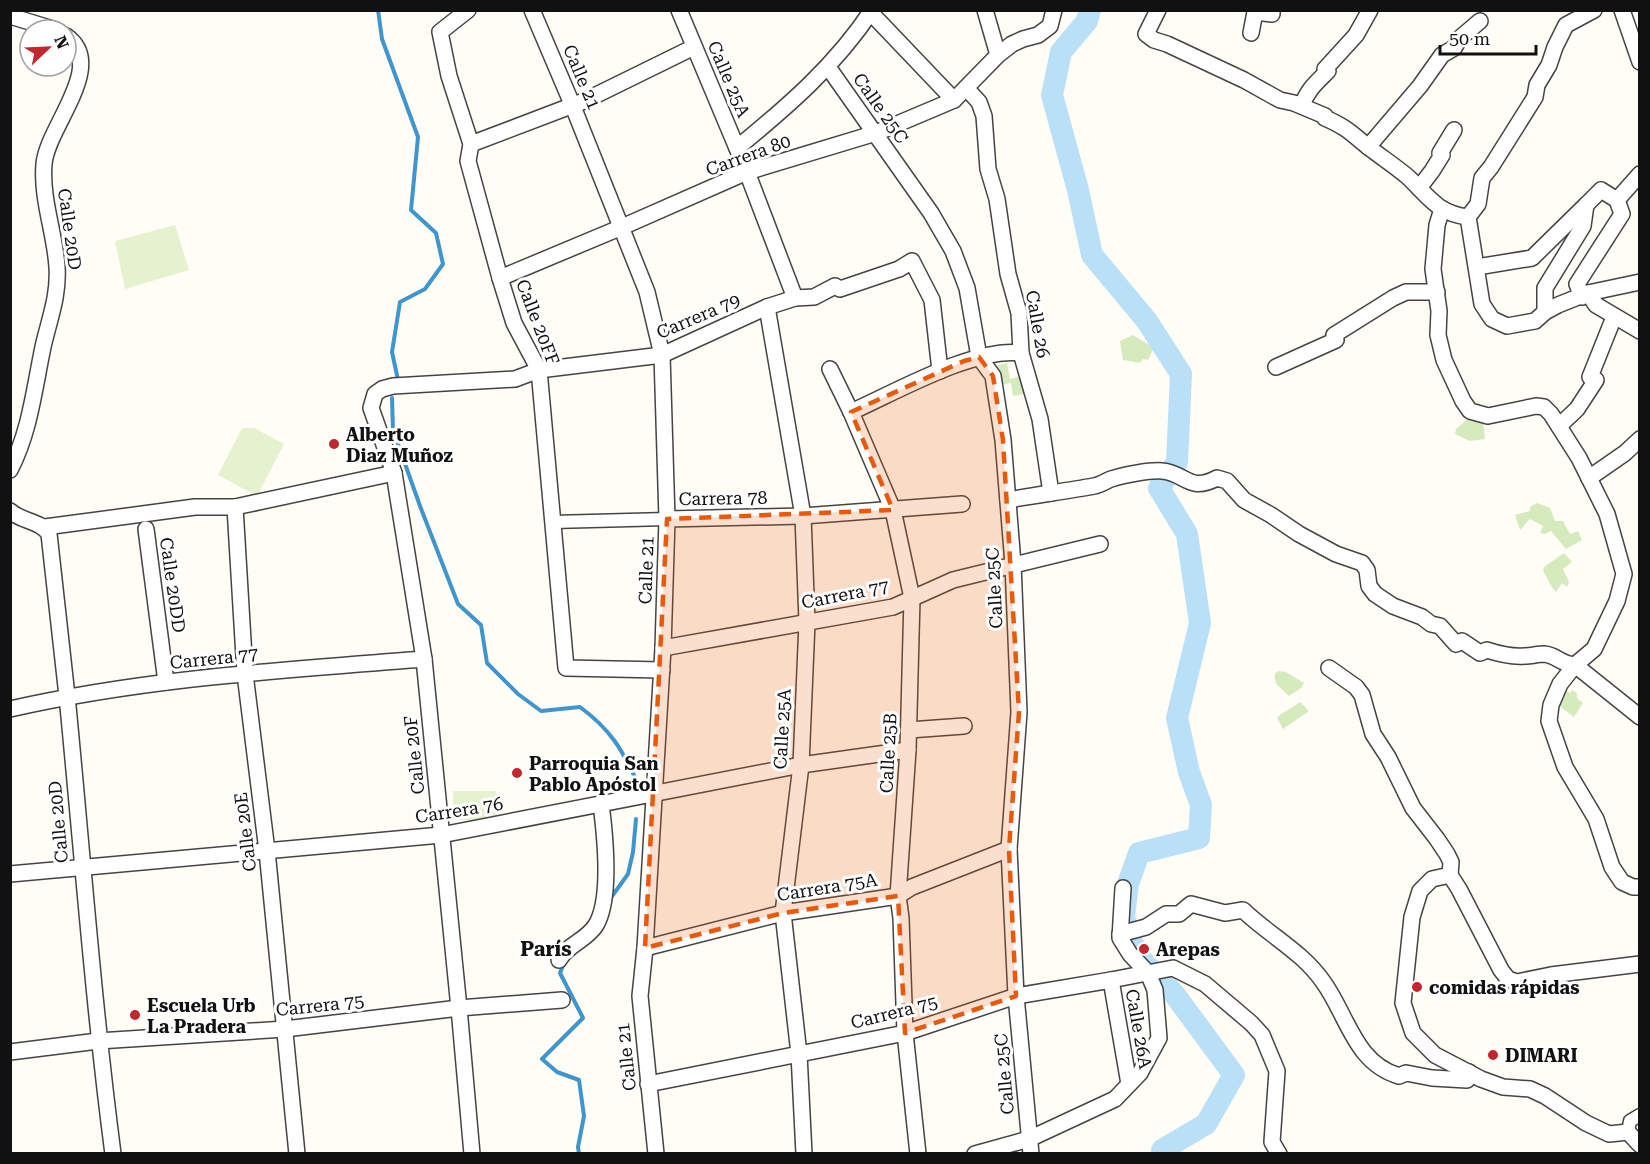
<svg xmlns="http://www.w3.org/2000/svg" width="1650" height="1164" font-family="'Roboto Serif',serif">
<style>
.green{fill:#d5ebbd}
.pitch{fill:#e6f2cf}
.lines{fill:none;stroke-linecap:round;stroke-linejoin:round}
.stream{stroke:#3f96cf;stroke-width:4}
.river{stroke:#b9e0f7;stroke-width:22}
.pedestrian-casing{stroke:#444;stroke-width:15}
.minor-casing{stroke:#444;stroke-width:18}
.pedestrian{stroke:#fff;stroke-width:12}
.minor{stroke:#fff;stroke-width:15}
.marked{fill:#e8590c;fill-opacity:0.2;stroke:#e8590c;stroke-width:4.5;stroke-dasharray:12 8;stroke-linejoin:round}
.poi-dot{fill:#c4262e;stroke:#fff;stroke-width:2}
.labels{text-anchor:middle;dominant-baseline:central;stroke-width:6;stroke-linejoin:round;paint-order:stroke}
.street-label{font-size:18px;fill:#111;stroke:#fff}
.poi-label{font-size:18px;font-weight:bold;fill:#111;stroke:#fff;text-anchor:start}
.neighbourhood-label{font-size:20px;font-weight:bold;fill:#111;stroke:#fff}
</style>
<rect width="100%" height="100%" fill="#fffdf5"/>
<g class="green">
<path d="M1133 335 1154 348 1148 360 1143 359 1140 363 1123 360 1120 341Z"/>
<path d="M1007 363 1010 379 1025 375 1029 393 1013 396 1011 383 999 385 995 366Z"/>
<path d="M1472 415 1483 420 1485 439 1470 441 1455 434 1456 429Z"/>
<path d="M1537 503 1550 508 1555 521H1563L1570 534 1578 531 1582 540 1566 549 1551 531 1545 534 1540 533 1543 526 1530 519 1520 530 1515 515 1530 511V507Z"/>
<path d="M1564 553 1572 562 1563 569 1569 582 1567 587 1562 583 1556 592C1550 586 1548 579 1543 571L1544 567Z"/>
<path d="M1279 671 1286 672 1304 683 1301 688 1289 696C1281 687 1273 686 1275 673Z"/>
<path d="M1561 688 1570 693 1572 690 1577 693V698L1583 703 1574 717 1554 702Z"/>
<path d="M1300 702 1309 711 1283 729 1277 718 1280 715Z"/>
</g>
<g class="pitch">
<path d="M175 225 189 270 125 289 115 241Z"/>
<path d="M242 428H254L284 444 257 496 218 475Z"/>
<path d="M453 791H496L497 820H453Z"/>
</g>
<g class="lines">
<g class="stream">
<path d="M378 10 382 39 418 137 411 210 436 233 443 264 425 289 400 302 392 352 398 380"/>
<path d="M392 398 393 430 420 506 458 604 481 625 487 663 518 694 541 711 580 707C611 730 622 749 638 784"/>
<path d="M610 899 628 874 633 852 636 819"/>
<path d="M564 963 560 973 583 1018 542 1059 557 1072 579 1080 584 1116 578 1147 579 1154"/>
</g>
<path class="river" d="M1090 10 1087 21 1061 52 1052 95 1078 190 1092 255 1147 321 1181 374 1177 462 1159 488 1187 534 1200 623 1177 718 1189 772 1201 805 1199 838 1139 853 1128 884 1124 917 1131 941 1142 960 1175 995 1234 1075 1206 1124 1162 1150 1164 1154"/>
<g class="pedestrian-casing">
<g id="pedestrian">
<path d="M553 522 667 519"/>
<path d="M1628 1132 1630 1121 1640 1115"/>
</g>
</g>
<g class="minor-casing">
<g id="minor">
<path d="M468 10 440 32 449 76 471 144 468 161 500 278 514 323 539 370 566 668 662 670"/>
<path d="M532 10 572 104 647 292 662 355 667 519 663 648 645 948 640 996 656 1154"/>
<path d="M679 10 747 172 795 298"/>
<path d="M985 10 998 55"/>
<path d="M1158 10 1146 34 1154 40 1167 44 1244 80 1280 100 1294 103 1325 116V118C1346 127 1351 133 1367 146 1381 157 1395 166 1408 177 1429 197 1437 213 1468 217"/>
<path d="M1594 10 1566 25 1555 47 1549 65 1537 85 1535 97 1491 167 1482 178 1478 204 1468 217 1482 304 1492 319 1507 326 1535 321 1545 312 1558 305 1588 293 1640 282"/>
<path d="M1622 10 1640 62"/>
<path d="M871 13 954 100"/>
<path d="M10 16 56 30"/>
<path d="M1251 33 1255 12 1272 14V10"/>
<path d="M828 67 931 213 953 251 967 288 979 357 993 376 1003 440 1013 564 1019 712 1009 849 1016 996 1031 1154"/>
<path d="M966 88 979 102 984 116 988 169 997 199 1008 274 1019 313 1021 353 1040 419 1051 493"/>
<path d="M1302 106C1307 90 1316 83 1328 71L1325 69 1356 35 1370 10"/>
<path d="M471 144 584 101 694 47"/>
<path d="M1368 147 1420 86 1442 55 1454 48 1460 38 1480 21"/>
<path d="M737 148C787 107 836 65 872 10"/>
<path d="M1419 188 1432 171 1442 155 1440 153 1454 130"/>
<path d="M1442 209 1437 225 1433 269 1439 311 1438 335 1444 360 1463 401 1470 411 1488 416 1536 406 1544 407 1551 414 1579 458 1607 514 1624 574 1617 601 1594 649 1575 665 1560 684 1551 705 1549 721 1565 767 1596 819 1612 867 1622 882 1633 887H1640"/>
<path d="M1477 267 1532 258 1586 205"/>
<path d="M500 278 622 227 747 172 876 133 954 100 998 55 1012 44 1023 39 1038 35 1050 26 1054 10"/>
<path d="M1588 293 1596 305 1640 331"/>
<path d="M1582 297 1577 284 1622 214 1617 200"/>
<path d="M767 307 803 516 807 622 801 765 783 913 799 1054 804 1154"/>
<path d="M1545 312V288L1583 226 1586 205 1601 190 1617 200 1640 174"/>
<path d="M1276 367 1336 340 1334 335 1393 298 1406 292H1437"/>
<path d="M830 369 851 412 893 510 912 598 908 750 898 896 901 918 905 1033 918 1154"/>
<path d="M851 412C896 392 974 347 1021 353"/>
<path d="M1559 426 1577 409 1596 380 1590 377 1614 317"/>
<path d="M10 470C30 431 34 390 43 347 49 320 59 296 57 267 55 233 41 199 44 164 47 127 108 65 66 36"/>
<path d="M1589 478 1625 453 1640 439"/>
<path d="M1008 500C1036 495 1066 491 1094 486 1100 485 1106 481 1111 479 1124 475 1149 470 1162 471 1186 473 1189 493 1217 478L1227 481 1244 500 1271 515 1299 534 1336 554 1362 563 1367 570 1369 586 1375 594 1393 606 1422 617 1431 624 1440 626 1456 644 1462 641 1480 653 1487 650C1499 654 1512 657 1525 656 1531 656 1538 654 1544 654 1557 655 1560 664 1575 665L1640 717"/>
<path d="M235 507 245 674 267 851 297 1154"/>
<path d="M10 511C22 522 40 520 49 534 55 588 61 642 67 696 82 849 93 1001 113 1154"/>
<path d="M667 519 803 516 962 504"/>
<path d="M45 527 195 507H235L394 473"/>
<path d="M146 529 166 682"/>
<path d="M663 648 893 607 953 580 1100 544"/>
<path d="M1329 668 1356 687 1362 695 1373 734 1388 757 1413 808 1437 839 1447 854 1451 862 1450 875"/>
<path d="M10 709C146 678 285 670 424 659"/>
<path d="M909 730 964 726"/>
<path d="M10 874 441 835 801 765 908 750"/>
<path d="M1120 934 1146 927 1166 914H1179L1191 904 1225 913 1243 910C1270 936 1303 952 1324 983 1348 1017 1355 1063 1399 1076L1406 1073 1432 1078 1467 1080 1469 1072"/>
<path d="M645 948 783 913 898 896 912 887 1009 849"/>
<path d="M559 960C567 945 587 940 596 925 612 898 605 835 601 804"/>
<path d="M1640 964 1551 975 1517 982 1508 979 1501 970 1459 889 1450 875 1432 879 1420 891 1412 917 1403 1003 1413 1033 1435 1055 1481 1079 1503 1087 1530 1089 1545 1096 1586 1123 1609 1134 1628 1132 1640 1145"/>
<path d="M1111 980 1129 1084"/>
<path d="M10 1052 98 1041 285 1029 459 1008 562 1000"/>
<path d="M648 1084 905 1033 1016 996 1111 980 1173 968 1205 984 1251 1023 1262 1035 1277 1071 1272 1142 1279 1154"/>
<path d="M472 1154 459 1008 424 659 394 473 371 408 375 394 382 389 393 386 515 379 539 370 662 355 767 307 795 298 814 297 835 286 840 289 899 269 912 261 932 300 940 371"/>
<path d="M975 1154 1029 1139 1115 1099 1140 1073 1159 1038 1155 990 1148 973 1130 954 1120 938 1123 888"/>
</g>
</g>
<use href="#pedestrian" class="pedestrian"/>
<use href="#minor" class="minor"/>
</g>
<path class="marked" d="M979 357 993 376 1003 440 1019 712 1009 849 1016 996 905 1033 898 896 783 913 645 948 667 519 893 510 851 412 964 361Z"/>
<g class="poi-dot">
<circle cx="334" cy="444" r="6"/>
<circle cx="517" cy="773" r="6"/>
<circle cx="1144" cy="949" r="6"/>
<circle cx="1417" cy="987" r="6"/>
<circle cx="135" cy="1015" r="6"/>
<circle cx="1493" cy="1055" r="6"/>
</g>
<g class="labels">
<g class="street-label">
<text transform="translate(582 77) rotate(67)">Calle 21</text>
<text transform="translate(729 79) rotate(67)">Calle 25A</text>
<text transform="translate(881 108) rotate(55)">Calle 25C</text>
<text transform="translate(748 155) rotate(-20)">Carrera 80</text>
<text transform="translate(70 229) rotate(82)">Calle 20D</text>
<text transform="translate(698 316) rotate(-23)">Carrera 79</text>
<text transform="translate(538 322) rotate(69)">Calle 20FF</text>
<text transform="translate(1038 324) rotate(80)">Calle 26</text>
<text transform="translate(723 498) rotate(-1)">Carrera 78</text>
<text transform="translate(646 570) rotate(-88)">Calle 21</text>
<text transform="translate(173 585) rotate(82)">Calle 20DD</text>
<text transform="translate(994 588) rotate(-93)">Calle 25C</text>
<text transform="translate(845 594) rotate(-11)">Carrera 77</text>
<text transform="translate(214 658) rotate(-6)">Carrera 77</text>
<text transform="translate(782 729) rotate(-87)">Calle 25A</text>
<text transform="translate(888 753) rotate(-87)">Calle 25B</text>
<text transform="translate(414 755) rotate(-96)">Calle 20F</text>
<text transform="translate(459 810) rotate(-9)">Carrera 76</text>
<text transform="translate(58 822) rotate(-95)">Calle 20D</text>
<text transform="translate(245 832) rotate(-97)">Calle 20E</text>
<text transform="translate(827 887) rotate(-9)">Carrera 75A</text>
<text transform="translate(320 1005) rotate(-6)">Carrera 75</text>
<text transform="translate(894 1012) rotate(-14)">Carrera 75</text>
<text transform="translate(1139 1029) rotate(80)">Calle 26A</text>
<text transform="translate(626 1057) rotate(-96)">Calle 21</text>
<text transform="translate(1004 1074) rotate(-95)">Calle 25C</text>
</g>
<g class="poi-label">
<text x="346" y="434">Alberto<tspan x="346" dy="21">Diaz Muñoz</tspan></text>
<text x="529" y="763">Parroquia San<tspan x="529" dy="21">Pablo Apóstol</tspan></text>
<text x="1156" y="949">Arepas</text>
<text x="1429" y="987">comidas rápidas</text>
<text x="147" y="1005">Escuela Urb<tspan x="147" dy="21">La Pradera</tspan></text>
<text x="1505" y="1055">DIMARI</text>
</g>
<g class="neighbourhood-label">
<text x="546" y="949">París</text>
</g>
</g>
<rect width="1650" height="1164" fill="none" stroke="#111111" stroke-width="24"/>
<g transform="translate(48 48) rotate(67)"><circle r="28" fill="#ffffff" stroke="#a0a0a0" stroke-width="1.5"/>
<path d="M0-4.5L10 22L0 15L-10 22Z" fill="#c4262e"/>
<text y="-9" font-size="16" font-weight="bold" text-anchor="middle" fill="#111111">N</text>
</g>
<path d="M1440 45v9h96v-9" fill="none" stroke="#111111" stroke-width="3"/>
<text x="1449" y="45" font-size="18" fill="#111111" stroke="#ffffff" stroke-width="4.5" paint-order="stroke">50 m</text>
</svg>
